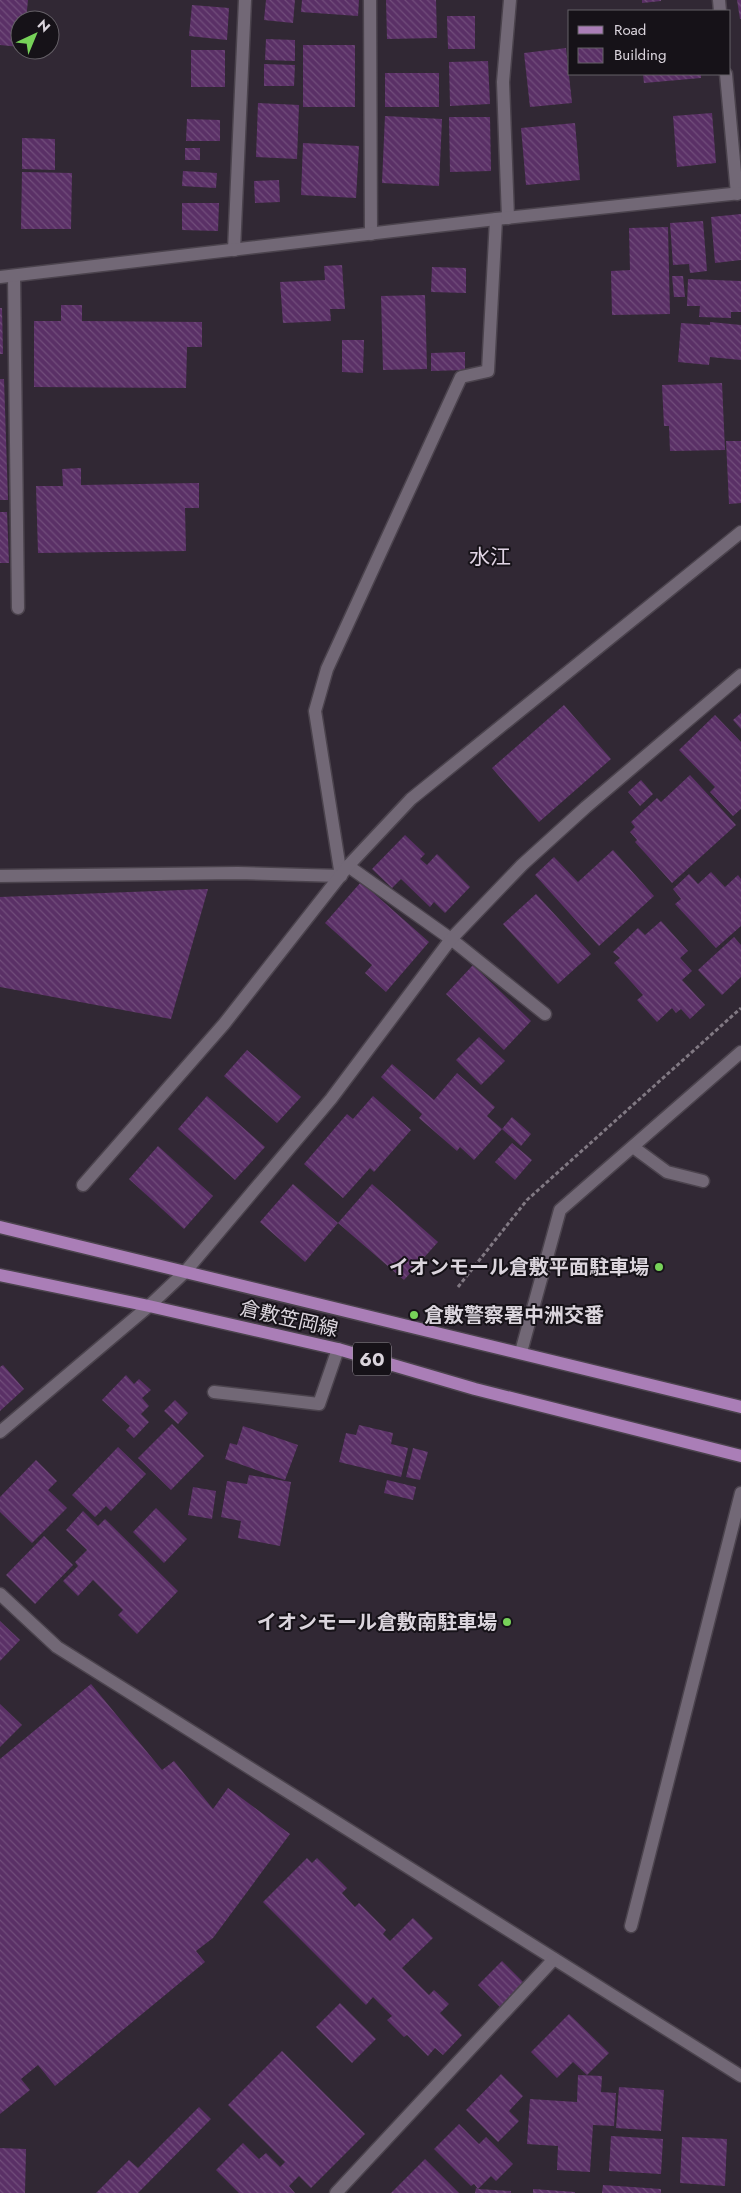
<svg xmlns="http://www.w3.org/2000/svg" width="741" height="2193" font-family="Jost,'Noto Sans JP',sans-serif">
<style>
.building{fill:url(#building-back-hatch)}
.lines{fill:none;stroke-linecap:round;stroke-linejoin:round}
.service-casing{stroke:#4b434d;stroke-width:15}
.minor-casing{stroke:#4b434d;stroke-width:15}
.primary-casing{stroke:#4b434d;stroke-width:15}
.path{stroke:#817983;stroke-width:3;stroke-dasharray:4 2.5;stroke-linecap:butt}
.service{stroke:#726876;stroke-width:12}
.minor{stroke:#726876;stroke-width:12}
.primary{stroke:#aa7eb7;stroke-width:12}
.poi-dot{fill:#77d259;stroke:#161218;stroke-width:2}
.labels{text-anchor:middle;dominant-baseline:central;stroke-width:4;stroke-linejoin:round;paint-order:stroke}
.shield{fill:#161218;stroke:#a09aa2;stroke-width:1}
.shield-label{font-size:19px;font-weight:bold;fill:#dbd5dd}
.poi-label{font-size:20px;font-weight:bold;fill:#dbd5dd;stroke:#161218;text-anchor:end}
.street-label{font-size:20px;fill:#dbd5dd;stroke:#161218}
.neighbourhood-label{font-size:21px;fill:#e0d4e4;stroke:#161218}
</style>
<defs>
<pattern id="building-back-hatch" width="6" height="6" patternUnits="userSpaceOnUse" patternTransform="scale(1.25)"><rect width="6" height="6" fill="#5a3066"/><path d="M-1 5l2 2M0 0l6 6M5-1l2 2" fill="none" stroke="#714d7b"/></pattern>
</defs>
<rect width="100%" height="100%" fill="#312834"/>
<g class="building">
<path d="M0 0H28L26 20H20V47L0 45Z"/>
<path d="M266 0H295L293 23 264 20Z"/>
<path d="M302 0H359L358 16 301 12Z"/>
<path d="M386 0H436L437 38 387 39Z"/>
<path d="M642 0H661V1L642 3Z"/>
<path d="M737 0H741V19H740Z"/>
<path d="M192 5 229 8 227 40 189 36Z"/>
<path d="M447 16H475V49H448Z"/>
<path d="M266 39 295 40V61L265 60Z"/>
<rect x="303" y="45" width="52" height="62"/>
<path d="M566 48 572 103 530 107 524 53Z"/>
<rect x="191" y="50" width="34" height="37"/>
<path d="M488 61 490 104 450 106 449 62Z"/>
<path d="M264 64 295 65 294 86H264Z"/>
<rect x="385" y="73" width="54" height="34"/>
<path d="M643 74H701V78L644 83Z"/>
<path d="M258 103 299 105 297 159 256 157Z"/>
<path d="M712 113 716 163 677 167 673 116Z"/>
<path d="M385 116 442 119 439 186 382 183Z"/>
<path d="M449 117H490L491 171 450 172Z"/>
<path d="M187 119 220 120V141H186Z"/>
<path d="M575 123 580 180 526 185 521 128Z"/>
<path d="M22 138 55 139V170L22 169Z"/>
<path d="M303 143 359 146 356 198 301 195Z"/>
<rect x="185" y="148" width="15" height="12"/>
<path d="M183 171 217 173 216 188 182 186Z"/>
<path d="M22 172 72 173 71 229H21Z"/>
<path d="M279 180 280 202 255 203 254 181Z"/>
<path d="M182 203H219L218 231 182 230Z"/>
<path d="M741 214V260L715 263 711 217Z"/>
<path d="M703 221 707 271 690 273 689 264 673 265 670 223Z"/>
<path d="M668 227 670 314 612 315 611 271 630 270 629 228Z"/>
<path d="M342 265 345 309H330L331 321 283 323 280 282 325 280 324 266Z"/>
<path d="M432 267 466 268V293L431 292Z"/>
<path d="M672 276H683L685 297H674Z"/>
<path d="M688 279 741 281V312H731V318L699 317 700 306H687Z"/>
<path d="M425 295 427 369 383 370 381 296Z"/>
<path d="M61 305H82V321L202 322V347H187L186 388 34 387V321H61Z"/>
<path d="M0 308H2L3 354H0Z"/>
<path d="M710 322 741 325V360L710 357 709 365 678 362 681 323 710 325Z"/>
<path d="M342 340H364L363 373 342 372Z"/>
<path d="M465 352V370L431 371V353Z"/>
<path d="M0 379H4L8 500H0Z"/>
<path d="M722 383 725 450 670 451 669 426H664L662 385Z"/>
<path d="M726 441H741V503L729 504Z"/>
<path d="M81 468V485L199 483V508H185L186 551 38 553 36 486H63L62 469Z"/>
<path d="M0 512H7L9 563H0Z"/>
<path d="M564 705 611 759 539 822 492 768Z"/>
<path d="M741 713V729L733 720Z"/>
<path d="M715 715 741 742V809L733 816 710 792 715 787 679 750Z"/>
<path d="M690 775 736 825 672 883 635 842 637 840 630 832 635 827 631 822 657 798 661 802Z"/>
<path d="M641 780 653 794 640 806 628 792Z"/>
<path d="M405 835 425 854 420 859 427 865 437 854 470 887 445 913 434 902 430 907 401 879 392 888 372 869Z"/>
<path d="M613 850 654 896 599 946 535 875 554 857 578 882Z"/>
<path d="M711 872 725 887 738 875 741 879V926L716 948 675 904 681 899 673 889 689 874 698 884Z"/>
<path d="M361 882 429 942 386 992 365 973 372 965 325 923Z"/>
<path d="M208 889 171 1019 0 987V897Z"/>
<path d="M536 894 591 954 558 984 503 924Z"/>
<path d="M661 921 688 951 680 958 692 971 682 980 705 1005 690 1019 681 1009 676 1013 672 1008 657 1022 637 1000 643 995 614 963 620 958 613 952 638 928 645 935Z"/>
<path d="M734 937 741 945V977L722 995 698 970Z"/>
<path d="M473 965 531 1021 504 1050 446 994Z"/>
<path d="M479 1037 505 1061 481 1085 456 1060Z"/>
<path d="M247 1050 301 1097 277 1123 224 1076Z"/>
<path d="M392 1064 434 1100 457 1073 495 1107 487 1116 502 1129 474 1160 460 1147 457 1151 419 1118 422 1114 381 1077Z"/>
<path d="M207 1096 265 1147 235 1180 178 1129Z"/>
<path d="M373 1096 411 1130 374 1172 370 1168 343 1198 304 1164 347 1114 353 1119Z"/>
<path d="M512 1117 531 1134 521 1146 502 1129Z"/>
<path d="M512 1143 532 1160 515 1180 495 1162Z"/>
<path d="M158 1146 213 1196 184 1229 129 1179Z"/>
<path d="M293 1184 338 1223 305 1262 260 1222Z"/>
<path d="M372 1184 438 1242 404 1280 338 1223Z"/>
<path d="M3 1365 24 1389 0 1411V1367Z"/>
<path d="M126 1375 134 1384 139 1379 151 1390 142 1398 149 1406 141 1414 149 1422 134 1438 126 1430 130 1426 102 1400Z"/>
<path d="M175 1400 188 1413 178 1424 164 1411Z"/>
<path d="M172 1424 204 1456 171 1490 138 1458Z"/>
<path d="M359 1425 393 1433 391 1444 408 1448 401 1477 339 1462 346 1433 356 1435Z"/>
<path d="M243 1426 298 1445 285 1480 225 1459 230 1443 237 1445Z"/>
<path d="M118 1447 146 1474 111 1511 106 1506 95 1517 72 1495Z"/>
<path d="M413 1448 428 1452 420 1480 406 1477Z"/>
<path d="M36 1460 57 1481 48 1490 67 1508 32 1543 0 1512V1497Z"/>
<path d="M249 1475 291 1482 280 1546 238 1538 241 1521 221 1517 227 1481 247 1484Z"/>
<path d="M387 1480 416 1487 413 1500 384 1493Z"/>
<path d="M193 1487 216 1491 212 1519 188 1515Z"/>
<path d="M156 1508 187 1539 164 1563 133 1532Z"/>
<path d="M83 1511 98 1526 105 1519 178 1591 137 1634 118 1615 123 1610 93 1580 78 1596 63 1581 78 1566 75 1562 87 1550 66 1530Z"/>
<path d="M44 1536 73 1565 35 1604 6 1575Z"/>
<path d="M0 1621 20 1640 0 1661Z"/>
<path d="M91 1684 162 1770 174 1761 213 1809 228 1788 290 1834 213 1938 196 1951 205 1962 55 2086 38 2065 21 2079 30 2090 0 2114V1759Z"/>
<path d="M0 1704 22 1725 0 1747Z"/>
<path d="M307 1858 312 1863 317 1858 347 1888 342 1893 355 1907 359 1903 386 1930 383 1934 390 1941 413 1918 433 1938 402 1968 429 1995 434 1990 449 2004 440 2013 462 2035 443 2055 435 2048 428 2056 407 2035 404 2037 387 2020 392 2016 373 1997 366 2005 263 1902Z"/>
<path d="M502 1961 524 1983 500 2007 478 1985Z"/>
<path d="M340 2003 376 2039 352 2063 316 2027Z"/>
<path d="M569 2014 609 2053 587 2075 573 2062 557 2078 531 2052Z"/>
<path d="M282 2051 365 2134 311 2188 299 2176 289 2186 295 2193H239L216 2170 243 2143 259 2159 266 2153 280 2167 285 2162 228 2105Z"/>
<path d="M501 2074 523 2096 509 2111 519 2121 498 2142 466 2110Z"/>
<path d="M578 2075 602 2076 601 2092 616 2093 614 2126 593 2125 590 2172 557 2170 558 2146 527 2144 530 2099 577 2102Z"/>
<path d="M619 2087 664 2090 661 2131 616 2128Z"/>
<path d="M199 2107 211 2119 138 2193H96L129 2160 138 2168Z"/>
<path d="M459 2124 479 2144 486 2137 513 2164 496 2181 491 2176 478 2189 511 2191V2193H475L476 2188 478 2189 474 2184 471 2186 434 2149Z"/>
<path d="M611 2136 663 2139 661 2174 609 2171Z"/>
<path d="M682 2137 727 2139 725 2186 680 2183Z"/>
<path d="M0 2148 26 2149 25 2193H0Z"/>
<path d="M425 2159 459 2193H391Z"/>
<path d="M603 2185 661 2189V2193H602Z"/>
<path d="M533 2189 575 2192V2193H533Z"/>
</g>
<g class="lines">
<g class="service-casing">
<g id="service">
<path d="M633 1147 667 1172 703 1181"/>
<path d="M521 1352 560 1210 741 1052"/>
<path d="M631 1926 741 1493"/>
</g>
</g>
<g class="minor-casing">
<g id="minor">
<path d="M370 0 371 234"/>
<path d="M719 0 720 11"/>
<path d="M726 74 737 194"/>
<path d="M508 218 503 82 510 0"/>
<path d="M234 250 245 0"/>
<path d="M14 276 18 608"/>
<path d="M0 277 496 219 741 193"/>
<path d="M348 866 451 939 545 1014"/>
<path d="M0 876 238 873 341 876 315 711 327 669 461 377 488 371 496 219"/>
<path d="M83 1185 224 1024 348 866 411 799 741 532"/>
<path d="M214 1392 319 1404 338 1349"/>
<path d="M0 1432 149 1306 185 1272 331 1099 451 939 522 865 586 807 741 675"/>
<path d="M0 1594 57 1647 741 2076"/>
<path d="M336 2193 554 1959"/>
</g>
</g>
<g class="primary-casing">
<g id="primary">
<path d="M0 1227 741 1407"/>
<path d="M0 1275 149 1306 338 1349 475 1389 741 1456"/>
</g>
</g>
<path class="path" d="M458 1287 527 1200 741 1008"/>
<use href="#service" class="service"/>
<use href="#minor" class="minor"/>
<use href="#primary" class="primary"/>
</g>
<g class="poi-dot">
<circle cx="659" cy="1267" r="5"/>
<circle cx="414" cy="1315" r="5"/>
<circle cx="507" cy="1622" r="5"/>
</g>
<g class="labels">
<rect class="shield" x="353" y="1342.5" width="38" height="33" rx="4"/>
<g class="shield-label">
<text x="372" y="1359">60</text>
</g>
<g class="poi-label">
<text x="649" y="1267">イオンモール倉敷平面駐車場</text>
<text x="424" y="1315" text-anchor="start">倉敷警察署中洲交番</text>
<text x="497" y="1622">イオンモール倉敷南駐車場</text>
</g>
<g class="street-label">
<text transform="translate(289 1319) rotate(13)">倉敷笠岡線</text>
</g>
<g class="neighbourhood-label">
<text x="490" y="557">水江</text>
</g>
</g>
<rect x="568" y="10" width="162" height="65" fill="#161218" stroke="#656067"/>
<rect x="578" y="26" width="25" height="8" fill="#aa7eb7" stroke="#656067"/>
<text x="614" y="35" font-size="15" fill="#dbd5dd">Road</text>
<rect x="578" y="48" width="25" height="15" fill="url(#building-back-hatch)" stroke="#656067"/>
<text x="614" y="60" font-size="15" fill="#dbd5dd">Building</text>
<g transform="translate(35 35) rotate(44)"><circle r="24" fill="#161218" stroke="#656067"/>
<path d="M0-4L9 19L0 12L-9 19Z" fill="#77d259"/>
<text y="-8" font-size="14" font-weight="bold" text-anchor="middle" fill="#dbd5dd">N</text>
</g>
</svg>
